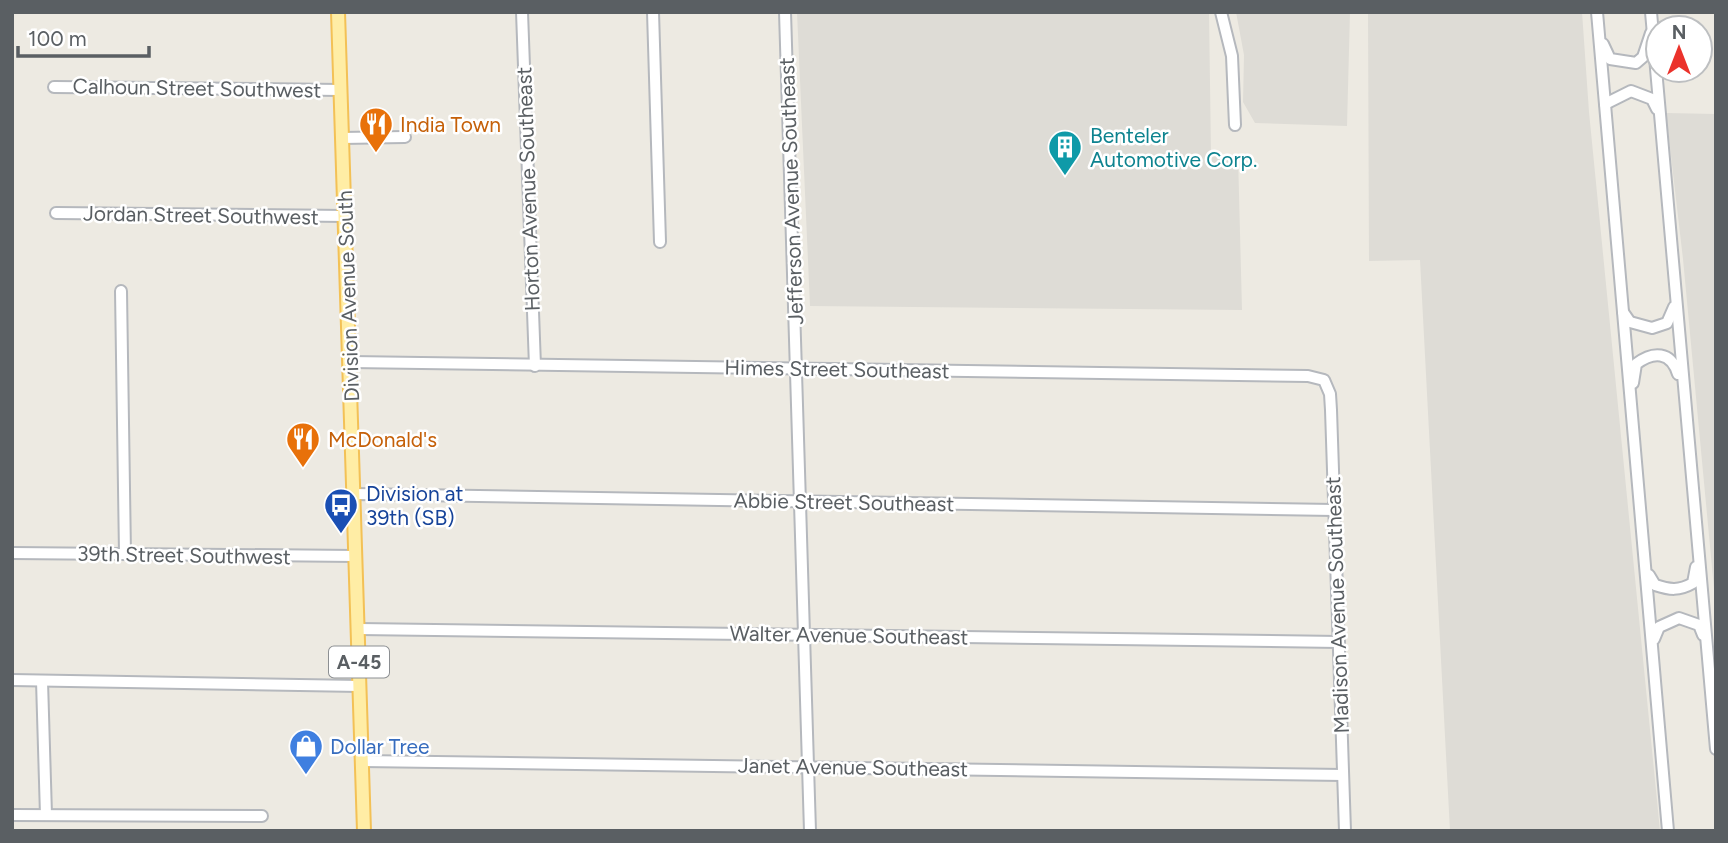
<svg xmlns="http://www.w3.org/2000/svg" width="1728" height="843" font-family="Figtree,sans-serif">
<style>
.industrial{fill:#dedcd6}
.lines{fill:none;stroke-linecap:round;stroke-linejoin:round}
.minor-casing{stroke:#b5b8bd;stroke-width:14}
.major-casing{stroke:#f3c156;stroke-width:16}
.minor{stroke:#fff;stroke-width:10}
.major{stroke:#ffeda5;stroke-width:12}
.labels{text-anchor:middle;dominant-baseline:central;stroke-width:5;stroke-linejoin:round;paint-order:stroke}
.shield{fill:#fff;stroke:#8c8f92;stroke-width:2}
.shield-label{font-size:19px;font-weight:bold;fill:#5a5f63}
.street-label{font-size:21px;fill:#5a5f63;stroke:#fff}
.food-label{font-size:21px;fill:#c56008;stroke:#fff;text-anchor:start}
.culture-label{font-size:21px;fill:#0d838f;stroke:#fff;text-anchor:start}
.transit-label{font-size:21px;fill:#164399;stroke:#fff;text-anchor:start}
.shop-label{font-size:21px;fill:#366cbe;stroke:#fff;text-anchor:start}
</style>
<rect width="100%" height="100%" fill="#edeae2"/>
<g class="industrial">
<path d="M797 12H1209L1211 155H1238L1242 310 810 306Z"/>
<path d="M1236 12H1350L1347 126 1255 123 1243 102 1244 55Z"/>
<path d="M1368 12H1582L1589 112 1660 831H1450L1420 260 1369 261Z"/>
<path d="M1666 113 1716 114V610L1683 259Z"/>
</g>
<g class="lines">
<g class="minor-casing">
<g id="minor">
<path d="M522 12 535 366"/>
<path d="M653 12 660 242"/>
<path d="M785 12 810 831"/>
<path d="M1221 12 1232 56 1235 125"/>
<path d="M1597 12 1668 831"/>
<path d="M1651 12 1716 749"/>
<path d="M1603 44 1610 59 1636 63 1643 57 1651 33"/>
<path d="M54 87 341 90"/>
<path d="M1605 104 1631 91 1652 99 1657 109"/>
<path d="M342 138 405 137"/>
<path d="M56 213 346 216"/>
<path d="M121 291 125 554"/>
<path d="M1623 312 1630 322 1652 328 1667 323 1674 307"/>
<path d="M351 362 1308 376 1324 380 1330 394 1331 410 1345 831"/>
<path d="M1633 383 1636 364C1653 351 1671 351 1678 374"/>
<path d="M354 494 1334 510"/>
<path d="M12 553 356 556"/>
<path d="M1649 575 1655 585C1670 590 1679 591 1693 583L1696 567"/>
<path d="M359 629 1339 642"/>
<path d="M1654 639 1659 627 1679 618 1699 625 1703 635"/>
<path d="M12 680 360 686"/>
<path d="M42 681 46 815"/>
<path d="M362 761 1343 775"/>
<path d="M12 815 262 816"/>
</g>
</g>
<g class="major-casing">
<path id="major" d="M338 12 364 831"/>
</g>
<use href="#minor" class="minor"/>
<use href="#major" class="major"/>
</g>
<defs>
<g id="restaurant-pin" transform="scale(1.75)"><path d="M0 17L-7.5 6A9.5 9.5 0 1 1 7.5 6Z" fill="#e8710a" stroke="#fff"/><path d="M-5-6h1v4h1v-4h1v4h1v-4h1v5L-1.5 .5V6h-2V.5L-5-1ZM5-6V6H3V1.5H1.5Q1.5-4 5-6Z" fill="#fff"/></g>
<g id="building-pin" transform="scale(1.75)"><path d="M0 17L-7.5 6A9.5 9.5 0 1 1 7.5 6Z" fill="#0f9aa8" stroke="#fff"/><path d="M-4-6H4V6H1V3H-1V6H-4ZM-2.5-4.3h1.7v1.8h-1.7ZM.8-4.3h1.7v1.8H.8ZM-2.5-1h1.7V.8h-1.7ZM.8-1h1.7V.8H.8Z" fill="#fff"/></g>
<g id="bus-pin" transform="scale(1.75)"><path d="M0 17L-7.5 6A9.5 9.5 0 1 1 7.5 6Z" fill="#1a4fb4" stroke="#fff"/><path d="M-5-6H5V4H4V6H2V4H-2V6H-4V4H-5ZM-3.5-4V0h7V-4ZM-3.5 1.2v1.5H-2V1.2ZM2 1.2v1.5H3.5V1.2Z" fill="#fff"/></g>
<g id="shop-pin" transform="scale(1.75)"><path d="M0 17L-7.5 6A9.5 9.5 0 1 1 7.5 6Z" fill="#3f7fe0" stroke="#fff"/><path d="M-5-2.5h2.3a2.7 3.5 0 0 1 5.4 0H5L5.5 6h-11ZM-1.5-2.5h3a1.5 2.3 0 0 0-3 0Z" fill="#fff"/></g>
</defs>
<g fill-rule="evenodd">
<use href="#restaurant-pin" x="376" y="124"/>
<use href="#building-pin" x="1065" y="147"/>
<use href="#restaurant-pin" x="303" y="439"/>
<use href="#bus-pin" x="341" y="505"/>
<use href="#shop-pin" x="306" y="746"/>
</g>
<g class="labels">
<rect class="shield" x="329" y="646.5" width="60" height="31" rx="5"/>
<g class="shield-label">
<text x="359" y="662">A-45</text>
</g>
<g class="street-label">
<text transform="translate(197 88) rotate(1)">Calhoun Street Southwest</text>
<text transform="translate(528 189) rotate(-92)">Horton Avenue Southeast</text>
<text transform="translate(791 191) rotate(-92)">Jefferson Avenue Southeast</text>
<text transform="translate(201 215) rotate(1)">Jordan Street Southwest</text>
<text transform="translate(348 296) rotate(-92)">Division Avenue South</text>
<text transform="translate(837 369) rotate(1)">Himes Street Southeast</text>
<text transform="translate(844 502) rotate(1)">Abbie Street Southeast</text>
<text transform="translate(184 555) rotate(1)">39th Street Southwest</text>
<text transform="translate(1337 605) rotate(-92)">Madison Avenue Southeast</text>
<text transform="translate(849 635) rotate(1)">Walter Avenue Southeast</text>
<text transform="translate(853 767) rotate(1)">Janet Avenue Southeast</text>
</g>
<g class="food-label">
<text x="400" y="124">India Town</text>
<text x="328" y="439">McDonald's</text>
</g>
<g class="culture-label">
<text x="1090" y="135">Benteler<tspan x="1090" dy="24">Automotive Corp.</tspan></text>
</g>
<g class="transit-label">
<text x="366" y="493">Division at<tspan x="366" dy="24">39th (SB)</tspan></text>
</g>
<g class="shop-label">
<text x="330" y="746">Dollar Tree</text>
</g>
</g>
<rect width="1728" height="843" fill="none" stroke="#5a5f63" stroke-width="28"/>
<g transform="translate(1679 49)"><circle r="33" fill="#ffffff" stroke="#bdbfc1" stroke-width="2"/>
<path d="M0-5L12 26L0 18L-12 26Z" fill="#eb322b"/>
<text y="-10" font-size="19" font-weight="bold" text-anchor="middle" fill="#5a5f63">N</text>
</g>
<path d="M18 46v10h131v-10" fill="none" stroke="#5a5f63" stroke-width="3.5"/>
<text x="28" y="46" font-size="21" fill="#5a5f63" stroke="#ffffff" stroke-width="5" paint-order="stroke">100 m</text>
</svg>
